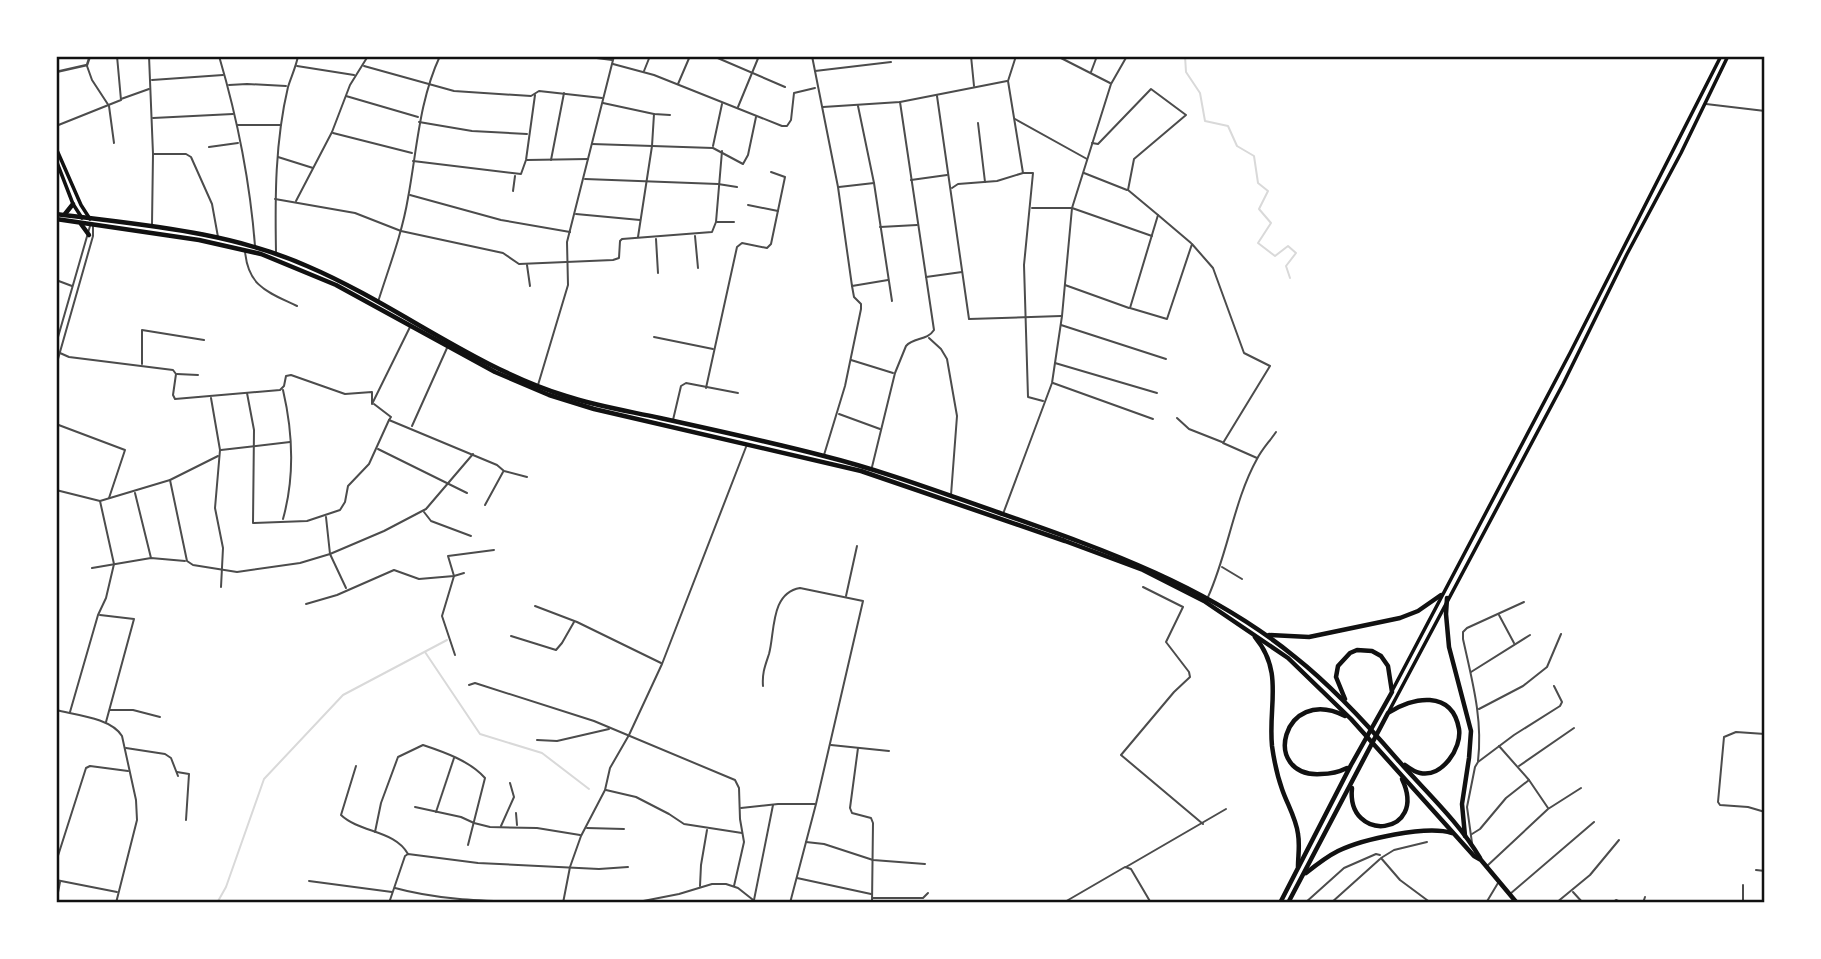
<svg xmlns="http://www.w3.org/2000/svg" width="1821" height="959" font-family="Rubik,sans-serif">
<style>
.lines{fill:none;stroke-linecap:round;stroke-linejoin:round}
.stream{stroke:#d9d9d9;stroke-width:2}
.minor{stroke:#4c4c4c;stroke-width:2}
.tertiary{stroke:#4c4c4c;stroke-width:2.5}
.primary{stroke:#111;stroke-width:3.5}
.trunk{stroke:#111;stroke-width:4.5}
.neatline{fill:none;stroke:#111;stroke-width:2.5}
</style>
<rect width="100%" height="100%" fill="#fff"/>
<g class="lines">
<g class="stream">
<path d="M1185 56 1186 72 1200 93 1205 121 1228 126 1237 146 1254 156 1258 183 1268 191 1259 209 1271 223 1258 243 1275 256 1288 246 1296 253 1286 266 1290 278"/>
<path d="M425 652 480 734 542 753 589 789"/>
<path d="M217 903 226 887 264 779 343 695 447 640"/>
</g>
<g class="minor">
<path d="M149 56 153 154 152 224"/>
<path d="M219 56C237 117 250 182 255 246"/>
<path d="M581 56 612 60"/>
<path d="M713 56 785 87"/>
<path d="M812 56 838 187 852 286 888 280"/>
<path d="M971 56 974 86"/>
<path d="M1016 56 1008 81 1023 173H1033L1024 265 1028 397 1043 401"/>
<path d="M1057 56 1110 83"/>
<path d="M613 64 654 75 782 126H787L791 120 794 93 815 88"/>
<path d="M87 66 92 80 109 106 114 143"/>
<path d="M297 66 354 75"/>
<path d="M364 66 454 91 531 96 539 91 602 98"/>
<path d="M644 71 650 56"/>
<path d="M815 71 891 62"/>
<path d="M1091 72 1097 56"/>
<path d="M152 80 223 75"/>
<path d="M678 84 690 56"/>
<path d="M229 85 247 84 286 86"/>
<path d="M346 96 418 117"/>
<path d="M937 96 969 319 1061 316"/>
<path d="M121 99 149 89"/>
<path d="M603 103 654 114 670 115"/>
<path d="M1706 104 1765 111"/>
<path d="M858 106 874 183 892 301"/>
<path d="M738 107 759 56"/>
<path d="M823 107 900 102 1007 81"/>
<path d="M153 118 233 114"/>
<path d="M1015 119 1087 159"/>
<path d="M419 122 472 131 527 134"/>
<path d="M978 123 985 182"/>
<path d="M237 125H281"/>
<path d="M56 126 121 100 117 56"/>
<path d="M333 133 412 153"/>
<path d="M1092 143 1098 144 1151 89 1186 115 1134 159 1128 190 1158 215 1130 308 1167 319 1192 244 1213 268 1244 353 1270 366 1223 443 1257 458"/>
<path d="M592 144 713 148 743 164 748 155 756 117"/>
<path d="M713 146 722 104"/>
<path d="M209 147 238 143"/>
<path d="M154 154H186L191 157 212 204 218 237"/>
<path d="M278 157 313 168"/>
<path d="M527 160 588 159"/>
<path d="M551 160 564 93"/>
<path d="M413 161 521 174 526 160 535 95"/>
<path d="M1084 173 1127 190"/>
<path d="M585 179 718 184 737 187"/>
<path d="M911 180 947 175"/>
<path d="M839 187 874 183"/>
<path d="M952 188 958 184 997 181 1023 173"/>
<path d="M513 191 515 176"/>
<path d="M410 195 501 220 570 232"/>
<path d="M275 199 355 213 401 231 503 253 519 264 613 260 619 258 620 241 622 239 712 232 716 222 722 151"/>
<path d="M296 201 332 132 350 85 368 56"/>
<path d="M748 205 778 211"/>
<path d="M1032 208H1072L1152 236"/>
<path d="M576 214 640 220"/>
<path d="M1158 215 1191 243"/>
<path d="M717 222H734"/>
<path d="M880 227 917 225"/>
<path d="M695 236 698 268"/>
<path d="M638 237 652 146 654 114"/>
<path d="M656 239 658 273"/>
<path d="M245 251C248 287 268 292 297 306"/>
<path d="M276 252C275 197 275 142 288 87 291 77 296 67 298 56"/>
<path d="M527 265 530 286"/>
<path d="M926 277 962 272"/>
<path d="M56 280 72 286"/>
<path d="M1065 285 1129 308"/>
<path d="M378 302C389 267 402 234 408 198 417 150 419 101 440 56"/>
<path d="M1061 325 1166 359"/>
<path d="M654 337 713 349"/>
<path d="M929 338 941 349 947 359 957 416 951 495"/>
<path d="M56 344 90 226"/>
<path d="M60 353 69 357 173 370 176 374 173 395 175 399 280 390 284 386 286 376 291 375 345 394 372 392V404L410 327"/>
<path d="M851 360 893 373"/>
<path d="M1055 363 1157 393"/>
<path d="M142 364V330L204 340"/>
<path d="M56 366 93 236V225"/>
<path d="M177 374 198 375"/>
<path d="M1053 383 1153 419"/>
<path d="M538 385 568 285 567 242 614 56"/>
<path d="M706 388 737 247 742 243 767 248 771 244 785 177 771 172"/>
<path d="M247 393 254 430 253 523 307 521 340 510 345 502 348 486 369 464 389 420"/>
<path d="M211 398 220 450 215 508 223 548 221 587"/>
<path d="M374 404 391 417 389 420 497 465 504 471 527 477"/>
<path d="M839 414 880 429"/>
<path d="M1177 418 1189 429 1222 442"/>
<path d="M673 420 681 386 686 383 738 393"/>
<path d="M56 424 125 450 109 498"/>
<path d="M412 426 447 348"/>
<path d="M378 449 467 493"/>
<path d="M221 450 290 442"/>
<path d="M824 455 845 386 861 309V304L854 297 852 286"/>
<path d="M872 467 895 373 906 346C914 337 927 341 934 330L900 102"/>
<path d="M170 480 187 561 193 565 237 572 300 563 330 554 384 531 426 509 473 454"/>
<path d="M56 490 100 501 170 480 218 456"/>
<path d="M135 493 151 558"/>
<path d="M485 505 503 472"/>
<path d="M424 512 431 521 471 536"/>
<path d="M1003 514 1052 383 1062 316 1072 208 1111 84 1127 56"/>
<path d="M326 517 330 554 346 588"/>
<path d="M283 519C295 476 293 433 283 390"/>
<path d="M1222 567 1242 579"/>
<path d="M92 568 151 558 185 561"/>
<path d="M1143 587 1183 607 1166 642 1189 672 1190 677 1174 692 1121 755 1203 824"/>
<path d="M846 596 857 546"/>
<path d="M1208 597C1228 553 1234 500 1257 459 1262 449 1270 441 1276 432"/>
<path d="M306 604 337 595 394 570 419 579 454 576 448 556 494 550"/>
<path d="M535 606 577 622 661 663"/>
<path d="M100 615 134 619 106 722"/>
<path d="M1499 615 1514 643"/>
<path d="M511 636 556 650 562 643 574 622"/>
<path d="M455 655 442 616 454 576 464 573"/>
<path d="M1471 672 1530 635"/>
<path d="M469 685 475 683 594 721 735 780 739 788 740 819 744 842 734 886"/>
<path d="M763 686C762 673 765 666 769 654 775 633 770 593 800 588L863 601 816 804 790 903"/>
<path d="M1479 709 1523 686 1547 667 1561 634"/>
<path d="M56 710C76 715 111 718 122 736L136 800 137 820 116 903"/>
<path d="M110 710H133L160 717"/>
<path d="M70 712 98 615 106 598 114 564 100 501"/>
<path d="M1765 734 1736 732 1724 737 1718 802 1720 805 1748 807 1765 812"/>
<path d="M537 740 557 741 609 729"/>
<path d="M831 745 889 751"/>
<path d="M1499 746 1529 780 1548 808"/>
<path d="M126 748 165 754 171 758 178 776"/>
<path d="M858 748 850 808 852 813 871 818 873 823 872 903"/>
<path d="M1478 761C1483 719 1472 680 1463 639V632L1467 628 1524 602"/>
<path d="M356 766 341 815C360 833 395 830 408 854"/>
<path d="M1519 766 1574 728"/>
<path d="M177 772 189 774 186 820"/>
<path d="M606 790 636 797 669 814 684 824 742 833"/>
<path d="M415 807 461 817 474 823 490 827 537 828 580 835"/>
<path d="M741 808 778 804H815"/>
<path d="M436 812 454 758"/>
<path d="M516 813 517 825"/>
<path d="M501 826 514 797 510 783"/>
<path d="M587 828 624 829"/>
<path d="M375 832 381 803 398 757 423 745C444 752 470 761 485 778L468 845"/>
<path d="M1472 834 1480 829 1506 798 1529 780"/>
<path d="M806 842 824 844 873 860 925 864"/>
<path d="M1427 842 1394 850 1381 858 1400 880 1431 903"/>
<path d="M1472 843 1467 807 1475 767 1478 762 1514 735 1560 706 1562 702 1554 686"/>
<path d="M56 862 86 768 90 766 128 771"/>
<path d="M1487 866 1548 809 1581 788"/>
<path d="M1126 867 1226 809"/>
<path d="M1756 870 1765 871"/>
<path d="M797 878 871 894"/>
<path d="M56 880 117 892"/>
<path d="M309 881 392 892"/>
<path d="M700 886 701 865 707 830"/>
<path d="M395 888C442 901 492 901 541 903"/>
<path d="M1573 892 1583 903"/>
<path d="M1510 894 1594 822"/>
<path d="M873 898H923L928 893"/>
<path d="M754 900 773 805"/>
<path d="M56 903 60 882"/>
<path d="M389 903 405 856 408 854 478 863 599 869 628 867"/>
<path d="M563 903 570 867 581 836 605 790 610 768 629 735 662 664 746 447"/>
<path d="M633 903 679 894 712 884H726L738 888 757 903"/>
<path d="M1063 903 1125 867 1131 869 1151 903"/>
<path d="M1305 903 1344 868 1376 854 1380 855"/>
<path d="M1331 903 1380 859"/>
<path d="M1486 903 1498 883"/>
<path d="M1556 903 1590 875 1619 840"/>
<path d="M1611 903 1616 900 1623 903"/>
<path d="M1643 903 1645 897"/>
<path d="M1743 903V885"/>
</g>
<path class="tertiary" d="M56 72 87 65 90 56"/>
<g class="primary">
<path d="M56 148 81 205 90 219"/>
<path d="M56 160 73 204 82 218"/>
<path d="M1392 691 1570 353 1721 56"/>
<path d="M1388 713 1563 384 1627 254 1681 153 1728 56"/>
</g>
<g class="trunk">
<path d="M56 214C140 225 228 231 307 266 396 304 473 367 566 396 596 406 628 411 660 418 715 430 770 442 824 456 884 471 942 493 1000 513 1105 550 1208 586 1295 657 1333 687 1366 723 1397 759 1425 791 1459 822 1480 858"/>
<path d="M65 214 73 204"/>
<path d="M56 219 199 240 261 254 336 285 495 372 549 395 594 409 861 471 1065 541 1143 570 1204 601 1288 658 1351 719 1474 856 1481 860 1517 903"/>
<path d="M81 224 89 235"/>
<path d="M1447 598 1446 614 1449 647 1471 731 1469 758 1462 804 1465 836"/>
<path d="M1269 635 1309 637 1400 618 1418 611 1441 595"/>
<path d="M1255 637C1284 672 1268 705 1272 746 1274 760 1277 775 1282 789 1287 804 1296 818 1298 834 1300 845 1298 856 1298 867"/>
<path d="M1345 716C1282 684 1260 778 1321 774 1330 774 1339 772 1347 768"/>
<path d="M1352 788C1346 844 1429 836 1402 779"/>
<path d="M1306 873C1316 865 1326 857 1338 851 1363 839 1426 825 1452 833"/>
<path d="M1280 903 1351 765 1392 692 1388 666 1381 656 1372 651 1357 650 1350 653 1338 666 1336 677 1345 699"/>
<path d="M1288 903 1388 713C1412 697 1452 689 1459 729 1462 748 1442 778 1420 773 1414 772 1409 768 1405 765"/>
</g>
</g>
<rect width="1821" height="959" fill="none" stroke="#ffffff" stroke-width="116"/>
<rect x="58" y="58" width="1705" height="843" class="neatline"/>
</svg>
